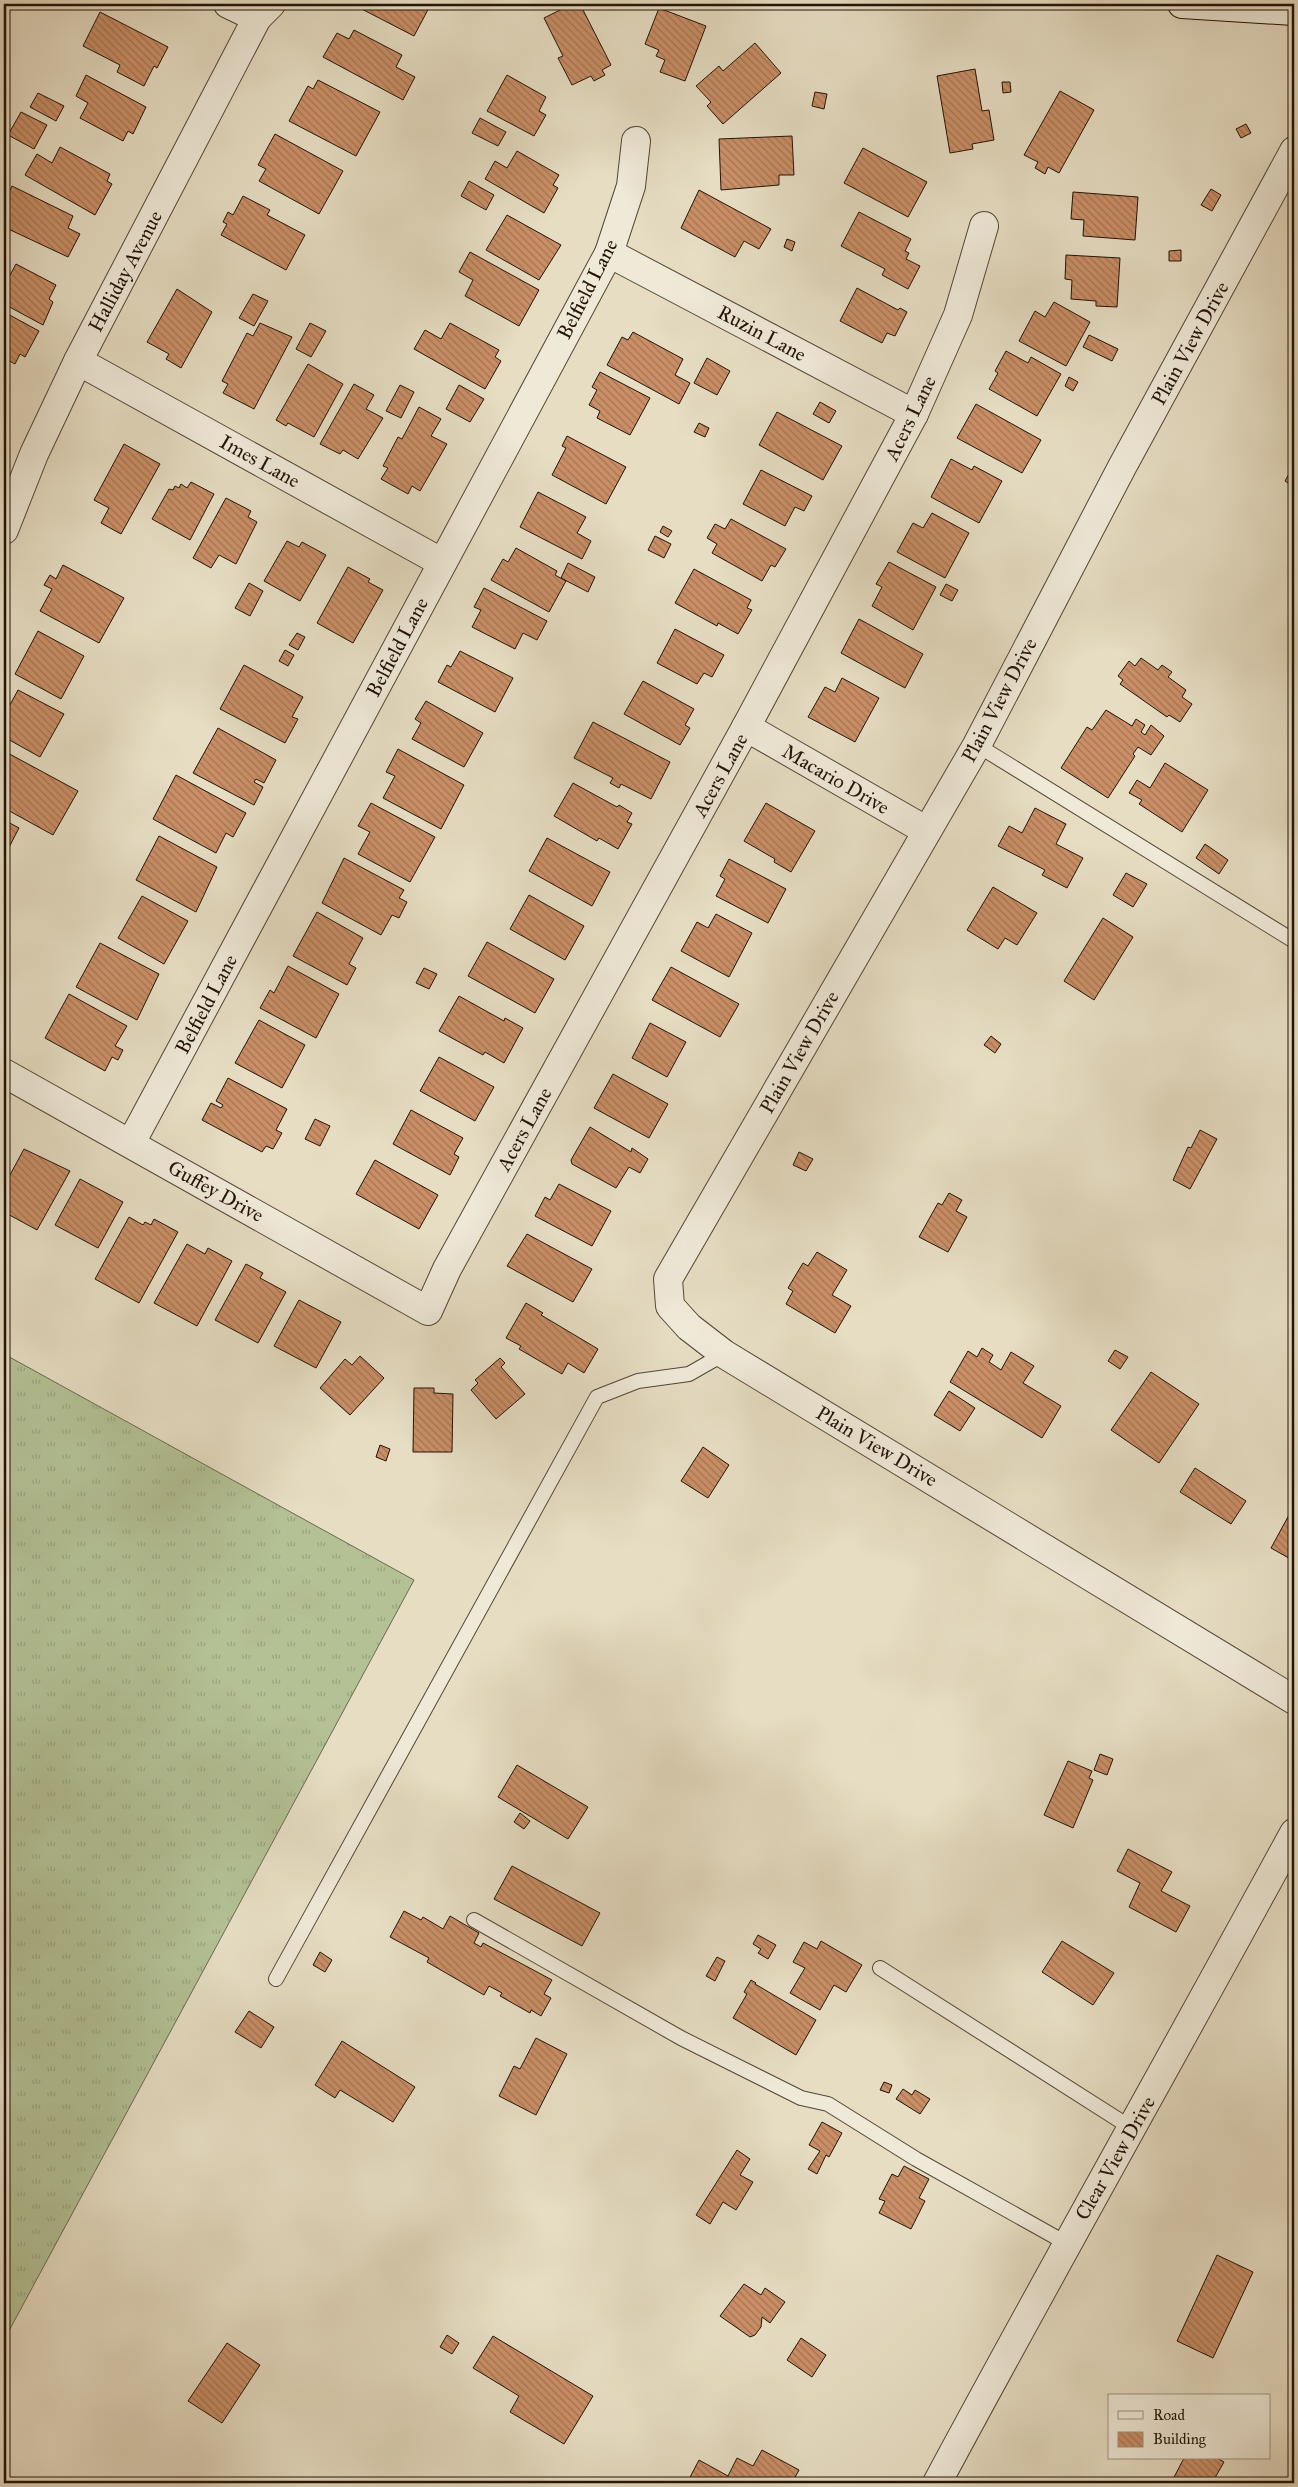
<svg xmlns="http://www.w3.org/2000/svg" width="1298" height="2487" font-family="'IM FELL Great Primer',serif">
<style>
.grass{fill:url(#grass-tufts);stroke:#6a6a4e}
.building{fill:url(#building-back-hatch);stroke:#221306}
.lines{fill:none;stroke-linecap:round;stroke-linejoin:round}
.lane-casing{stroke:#534635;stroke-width:16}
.street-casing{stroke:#534635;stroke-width:30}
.secondary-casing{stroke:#221306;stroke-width:30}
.lane{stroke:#efe9d8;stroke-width:14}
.street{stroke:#efe9d8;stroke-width:28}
.secondary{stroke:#efe9d8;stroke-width:28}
.labels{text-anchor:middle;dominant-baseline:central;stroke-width:4;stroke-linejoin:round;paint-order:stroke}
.street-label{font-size:20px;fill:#221306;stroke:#efe9d8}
</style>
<defs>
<pattern id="grass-tufts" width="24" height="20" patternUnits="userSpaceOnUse" patternTransform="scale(1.25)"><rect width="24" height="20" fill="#b3c195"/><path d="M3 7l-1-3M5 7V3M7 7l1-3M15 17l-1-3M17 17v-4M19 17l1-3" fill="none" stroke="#9aa57f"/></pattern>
<pattern id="building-back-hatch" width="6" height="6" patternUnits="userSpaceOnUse" patternTransform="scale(1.25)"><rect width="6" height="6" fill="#ca8f67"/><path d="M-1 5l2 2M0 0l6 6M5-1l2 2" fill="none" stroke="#a47453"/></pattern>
</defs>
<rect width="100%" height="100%" fill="#e6ddc3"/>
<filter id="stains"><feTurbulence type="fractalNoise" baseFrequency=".004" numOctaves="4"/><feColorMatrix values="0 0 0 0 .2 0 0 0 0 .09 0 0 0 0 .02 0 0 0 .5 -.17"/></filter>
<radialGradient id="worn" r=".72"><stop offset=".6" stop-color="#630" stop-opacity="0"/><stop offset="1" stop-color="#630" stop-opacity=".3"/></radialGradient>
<path class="grass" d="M4 1354 414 1580 4 2340Z"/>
<g class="building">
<path d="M4 4H9L4 13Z"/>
<path d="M352 4H431L414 36Z"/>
<path d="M572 4H580L611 65 602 70 605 75 594 81 591 76 572 85 558 58 563 56 544 18Z"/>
<path d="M659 8 706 26 685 81 660 72 665 60 656 56 659 50 645 44Z"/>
<path d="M100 12 168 47 157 68 154 66 144 86 117 72 120 65 83 46Z"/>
<path d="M354 30 402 55 396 67 415 77 403 100 323 57 337 33 349 39Z"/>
<path d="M755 43 781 73 723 124 707 106 711 102 696 86 719 66 723 71Z"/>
<path d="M975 69 982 111 989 110 994 140 972 144 973 149 950 153 937 76Z"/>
<path d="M86 75 146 107 133 134 128 131 123 141 80 118 88 103 76 96Z"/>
<path d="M507 75 546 97 539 111 546 115 534 136 487 111Z"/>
<path d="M318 80 380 112 356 156 289 121 308 86 313 89Z"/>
<path d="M1002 82H1010L1011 92 1003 93Z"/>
<path d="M1060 91 1094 110 1059 173 1048 167 1045 174 1035 168 1038 162 1024 155Z"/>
<path d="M815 92 827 94 824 109 812 106Z"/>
<path d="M38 93 64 106 56 121 30 107Z"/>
<path d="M21 112 47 125 34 149 8 135Z"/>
<path d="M480 118 506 132 498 146 472 133Z"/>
<path d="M1246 124 1251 133 1241 138 1236 129Z"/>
<path d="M275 134 343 171 319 214 259 181 266 169 258 165Z"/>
<path d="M792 136 794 175H779V185L721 190 719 139Z"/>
<path d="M60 147 110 174 107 181 112 184 95 215 25 175 37 154 52 163Z"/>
<path d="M863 148 927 182 908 217 844 183Z"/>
<path d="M517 151 559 175 553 185 558 188 544 213 485 179 495 161 507 168Z"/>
<path d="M469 181 494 195 486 210 461 196Z"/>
<path d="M12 186 73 216 68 228 80 234 68 257 4 227V203Z"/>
<path d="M1211 189 1221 195 1212 211 1201 205Z"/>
<path d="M699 190 771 229 759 249 744 241 735 257 681 228Z"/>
<path d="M1073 192 1138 197 1135 240 1083 236 1084 220 1071 219Z"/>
<path d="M243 196 270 210 267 215 305 235 286 270 221 235 227 224 223 222 228 212 233 215Z"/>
<path d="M859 212 911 239 905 251 909 253 906 259 920 266 908 289 882 275 885 269 841 246Z"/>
<path d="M507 215 561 245 539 280 486 250Z"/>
<path d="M787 239 795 242 792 251 784 247Z"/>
<path d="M1181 250V261H1169V251Z"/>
<path d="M470 252 539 290 519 326 465 296 473 280 459 272Z"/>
<path d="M1066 255 1120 258 1117 307 1096 306V301L1071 299 1072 280 1065 279Z"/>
<path d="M16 264 56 285 49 299 53 302 43 325 4 304V286Z"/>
<path d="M857 288 898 310 900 308 907 312 895 336 887 333 882 343 840 321Z"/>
<path d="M177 289 212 312 181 368 166 359 169 354 147 342Z"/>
<path d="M253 294 268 301 254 326 239 318Z"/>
<path d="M1054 302 1090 322 1066 366 1019 341 1035 311 1045 317Z"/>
<path d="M4 312 39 331 25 357 20 354 15 364 4 358Z"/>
<path d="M260 323 292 337 254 409 223 393 228 384 222 381 247 333 253 336Z"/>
<path d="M310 323 326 331 311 357 296 349Z"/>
<path d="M450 323 499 350 495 357 501 361 485 389 414 349 425 330 441 339Z"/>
<path d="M633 332 683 359 675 375 690 383 679 404 607 365 622 337 628 340Z"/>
<path d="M1089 335 1118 349 1112 361 1083 347Z"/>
<path d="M1006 351 1028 363 1031 357 1061 374 1037 416 989 389 998 373 995 371Z"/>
<path d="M707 358 730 371 717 395 694 383Z"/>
<path d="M308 364 343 384 314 437 288 423 286 426 276 420Z"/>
<path d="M600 372 650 398 630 435 597 418 600 411 589 405 597 390 592 387Z"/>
<path d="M1069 377 1078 382 1073 391 1065 386Z"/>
<path d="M354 384 374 395 366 409 383 418 358 459 343 450 340 454 320 444Z"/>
<path d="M400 385 414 392 401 418 386 411Z"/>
<path d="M459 385 484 399 470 422 446 409Z"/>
<path d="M820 402 836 411 829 423 813 414Z"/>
<path d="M976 404 1041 440 1022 473 957 438Z"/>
<path d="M419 407 441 419 431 436 447 444 420 491 412 486 408 494 381 479 388 468 383 466 398 437 402 439Z"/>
<path d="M777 412 842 446 823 480 759 445Z"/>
<path d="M699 423 709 428 705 437 694 432Z"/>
<path d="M567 436 626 467 606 504 552 475 566 448 562 446Z"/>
<path d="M124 444 160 464 121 534 101 523 109 508 94 500Z"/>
<path d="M951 459 972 470 974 466 1002 481 979 523 931 497Z"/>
<path d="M761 470 812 496 804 511 795 507 785 526 743 504Z"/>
<path d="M1294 471V487L1285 481 1290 472 1292 474Z"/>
<path d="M191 482 214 494 190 540 152 519 169 489 173 490 175 486 179 488 181 484 187 488Z"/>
<path d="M538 492 586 517 577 533 591 541 582 559 520 527Z"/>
<path d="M226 498 251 511 248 517 257 522 236 564 219 555 211 568 193 558Z"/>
<path d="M932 513 969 533 945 578 897 552 913 523 923 528Z"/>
<path d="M731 519 786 549 775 567 771 565 762 581 712 553 717 544 707 538 715 524 725 529Z"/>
<path d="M663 526 672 531 668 537 660 532Z"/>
<path d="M655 536 671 544 664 558 648 550Z"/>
<path d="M287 541 299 547 302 542 326 555 300 601 264 581Z"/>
<path d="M516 548 557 571 555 575 566 581 549 612 491 580 503 559 508 562Z"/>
<path d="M889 562 936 587 913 630 872 606 882 587 876 584Z"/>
<path d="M568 563 595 577 588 592 561 578Z"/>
<path d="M63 565 124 598 99 643 40 611 52 589 44 585 50 575 56 579Z"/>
<path d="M348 567 370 579 368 582 383 590 353 643 317 623Z"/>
<path d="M694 569 751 600 747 608 752 610 738 634 718 623 717 626 675 603Z"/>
<path d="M249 583 263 591 250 616 235 608Z"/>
<path d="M946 584 958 590 952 601 940 595Z"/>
<path d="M484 588 547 621 537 640 523 633 515 649 472 627 481 610 474 607Z"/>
<path d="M859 619 923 654 905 688 841 653Z"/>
<path d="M675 629 724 655 712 677 704 673 697 684 657 663Z"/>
<path d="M38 631 84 656 61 699 15 674Z"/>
<path d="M297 633 305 637 298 650 289 645Z"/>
<path d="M285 650 294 655 288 666 279 661Z"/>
<path d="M460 651 513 678 495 712 438 682 447 665 451 667Z"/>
<path d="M1141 658 1158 670 1162 665 1172 672 1168 677 1186 690 1182 697 1192 704 1180 722 1169 715 1167 717 1120 684 1123 680 1118 676 1129 661 1135 666Z"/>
<path d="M244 665 303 697 292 717 298 719 285 743 220 709Z"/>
<path d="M842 678 879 698 855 742 808 717 825 687 835 692Z"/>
<path d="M643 681 694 709 685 725 690 728 680 745 624 714Z"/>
<path d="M18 690 64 714 40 757 4 737V716Z"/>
<path d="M426 701 483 733 464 767 412 739 421 723 415 719Z"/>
<path d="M1106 710 1132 726 1136 719 1145 725 1141 732 1145 735 1151 725 1164 736 1151 755 1138 747 1133 754 1135 756 1108 798 1061 768 1087 727 1092 730Z"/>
<path d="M593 722 670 762 651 799 621 784 619 788 610 783 613 778 574 758Z"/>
<path d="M218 728 276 760 264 783 256 779 254 782 263 787 254 805 193 773Z"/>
<path d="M398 749 464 785 441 829 383 798 395 776 386 772Z"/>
<path d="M4 751 78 791 53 835 4 808Z"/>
<path d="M1165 763 1208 790 1182 832 1139 804 1142 800 1129 793 1137 780 1150 788Z"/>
<path d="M176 775 246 813 233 837 226 833 216 853 153 819Z"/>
<path d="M573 783 617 807 619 805 632 813 627 822 632 824 618 849 599 838 597 841 554 816Z"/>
<path d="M371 803 435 837 410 882 358 854 370 832 358 826Z"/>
<path d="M766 803 815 831 791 872 774 862 775 859 744 841Z"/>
<path d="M1035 808 1066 824 1056 844 1083 858 1067 888 1042 875 1045 870 998 846 1009 826 1022 833Z"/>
<path d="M4 820 19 828 4 857Z"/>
<path d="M159 836 217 867 196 912 136 880Z"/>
<path d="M547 838 610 872 592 906 529 871Z"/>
<path d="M1205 844 1228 860 1219 874 1196 858Z"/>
<path d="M344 858 404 890 399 898 407 902 399 918 392 915 381 935 322 903Z"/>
<path d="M729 859 786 889 768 923 716 896 725 879 720 876Z"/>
<path d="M1126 873 1147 884 1133 907 1113 895Z"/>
<path d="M993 887 1037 913 1017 945 1005 938 998 949 967 930Z"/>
<path d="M529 895 584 926 565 960 510 929Z"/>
<path d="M142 896 188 921 164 964 118 938Z"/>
<path d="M317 912 363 938 349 964 356 968 347 985 293 956Z"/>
<path d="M716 914 752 933 729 977 681 951 697 922 708 928Z"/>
<path d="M1103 918 1133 937 1094 1000 1064 981Z"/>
<path d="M487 942 554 979 535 1013 468 976Z"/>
<path d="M100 943 159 974 137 1020 76 987Z"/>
<path d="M288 966 339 994 316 1038 260 1008 270 990 274 993Z"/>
<path d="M671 967 739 1004 720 1037 652 1000Z"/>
<path d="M424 968 437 974 429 989 416 983Z"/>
<path d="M69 994 127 1026 115 1046 123 1050 118 1060 112 1057 105 1071 45 1038Z"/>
<path d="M459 996 504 1021 505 1018 523 1028 504 1063 485 1052 483 1055 439 1031Z"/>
<path d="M259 1020 305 1045 282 1088 235 1063Z"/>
<path d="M650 1023 686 1042 667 1077 632 1058Z"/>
<path d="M991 1036 1001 1044 995 1053 984 1045Z"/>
<path d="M439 1057 494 1087 475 1121 420 1091Z"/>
<path d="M613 1074 668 1104 649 1138 594 1108Z"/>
<path d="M228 1078 287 1109 276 1130 282 1133 273 1149 266 1146 262 1152 202 1120 211 1103 221 1108 223 1105 216 1101Z"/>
<path d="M411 1110 463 1138 454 1154 459 1157 450 1175 393 1144Z"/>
<path d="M315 1119 330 1126 320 1146 305 1139Z"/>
<path d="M590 1127 631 1152 632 1148 648 1159 640 1173 629 1167 616 1188 572 1164 571 1160Z"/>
<path d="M1200 1130 1217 1139 1190 1189 1173 1180 1188 1147 1191 1148Z"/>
<path d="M4 1145 10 1149 4 1161Z"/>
<path d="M24 1149 70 1171 37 1230 4 1212V1186Z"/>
<path d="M799 1152 813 1159 806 1171 793 1165Z"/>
<path d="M375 1160 438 1195 419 1229 356 1194Z"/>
<path d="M80 1179 123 1202 98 1248 55 1225Z"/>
<path d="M559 1184 611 1211 592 1246 535 1216 545 1197 550 1200Z"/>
<path d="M949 1193 962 1200 956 1211 967 1217 948 1252 919 1237 938 1203 942 1205Z"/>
<path d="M129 1217 143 1225 145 1222 151 1225 154 1219 178 1232 139 1303 95 1279Z"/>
<path d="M527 1234 592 1269 573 1302 507 1266Z"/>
<path d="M187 1244 205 1254 208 1248 232 1261 197 1326 154 1303Z"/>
<path d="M817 1252 847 1270 832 1295 851 1306 835 1333 786 1304 793 1291 788 1288 803 1263 808 1266Z"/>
<path d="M246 1264 263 1273 260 1278 286 1292 258 1343 215 1320Z"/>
<path d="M299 1300 341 1322 316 1368 274 1346Z"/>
<path d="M526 1303 543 1313 541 1315 598 1349 584 1373 568 1363 562 1374 519 1349 521 1346 506 1338Z"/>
<path d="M982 1348 993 1355 989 1362 1001 1370 1011 1352 1034 1366 1023 1383 1061 1406 1042 1438 950 1382 968 1351 977 1357Z"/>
<path d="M1115 1350 1128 1357 1120 1369 1108 1361Z"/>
<path d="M360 1356 384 1378 350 1415 320 1388 345 1359 352 1365Z"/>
<path d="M500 1358 505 1363 501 1367 525 1394 496 1419 471 1390 478 1383 475 1380Z"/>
<path d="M1151 1372 1199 1404 1159 1463 1111 1430Z"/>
<path d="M414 1388H434V1393L453 1394 452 1452H413Z"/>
<path d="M949 1391 975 1408 960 1431 934 1415Z"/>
<path d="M380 1445 390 1449 386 1461 376 1457Z"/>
<path d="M703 1447 729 1465 708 1498 681 1481Z"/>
<path d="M1195 1468 1246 1501 1231 1524 1180 1492Z"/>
<path d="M1289 1515 1294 1518V1561L1271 1548Z"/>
<path d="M1100 1754 1113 1759 1107 1775 1094 1770Z"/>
<path d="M1068 1761 1092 1771 1089 1778 1093 1780 1073 1828 1044 1815Z"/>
<path d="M517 1765 588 1807 568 1839 498 1797Z"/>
<path d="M520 1813 530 1821 524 1829 514 1822Z"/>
<path d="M1128 1849 1172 1872 1161 1891 1190 1906 1176 1932 1129 1907 1140 1883 1117 1871Z"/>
<path d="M512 1866 600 1913 582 1946 494 1899Z"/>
<path d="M404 1911 421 1920 423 1917 443 1929 450 1916 479 1933 474 1943 481 1947 483 1943 552 1980 544 1994 551 1998 541 2016 531 2010 530 2013 500 1996 502 1993 489 1986 484 1995 427 1962 429 1958 390 1937Z"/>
<path d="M758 1935 776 1945 768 1959 758 1953 761 1949 753 1944Z"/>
<path d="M821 1941 862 1965 846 1992 834 1985 820 2010 790 1993 805 1968 793 1962 804 1942 817 1949Z"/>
<path d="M1062 1941 1114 1973 1093 2005 1042 1972Z"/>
<path d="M320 1952 332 1960 325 1972 313 1965Z"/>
<path d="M717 1957 725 1961 715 1981 706 1976Z"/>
<path d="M751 1980 756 1983 755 1984 816 2020 796 2055 733 2018 747 1994 744 1992Z"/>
<path d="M249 2011 274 2027 261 2048 235 2032Z"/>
<path d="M536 2038 567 2054 536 2115 499 2096 514 2066 520 2069Z"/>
<path d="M342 2041 415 2087 393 2122 340 2090 335 2098 315 2085Z"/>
<path d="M884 2082 892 2085 889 2093 880 2090Z"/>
<path d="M903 2089 912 2095 915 2090 930 2099 920 2114 896 2099Z"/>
<path d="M822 2122 842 2133 829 2157 826 2155 817 2174 808 2169 820 2151 809 2145Z"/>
<path d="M737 2150 750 2159 740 2175 753 2182 736 2210 723 2202 710 2224 696 2215Z"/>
<path d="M904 2166 929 2179 919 2198 925 2201 911 2229 879 2213 885 2201 879 2199 892 2174 898 2177Z"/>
<path d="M1217 2255 1253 2272 1213 2358 1177 2341Z"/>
<path d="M744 2284 761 2295 765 2288 785 2302 770 2323 762 2317 761 2327 755 2335 750 2337 720 2316Z"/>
<path d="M447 2335 459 2343 452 2354 440 2347Z"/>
<path d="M493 2336 593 2396 564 2444 510 2412 519 2396 473 2368Z"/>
<path d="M801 2338 826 2355 812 2377 787 2360Z"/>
<path d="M227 2343 260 2365 222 2423 188 2401Z"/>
<path d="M762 2450 799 2470 792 2483H687L699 2460 728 2476 737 2458 753 2466Z"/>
<path d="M1184 2458H1217L1224 2462 1212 2483H1171Z"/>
</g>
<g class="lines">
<g class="lane-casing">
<g id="lane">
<path d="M977 745 1294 941"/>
<path d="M474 1920 681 2038 801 2098 828 2104 916 2159 1066 2243"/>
<path d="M880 1968 1133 2129"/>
<path d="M276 1979 597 1397 638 1381 689 1374 724 1354"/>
</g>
</g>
<g class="street-casing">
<g id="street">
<path d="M228 4 257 18"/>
<path d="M1294 151 1122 467 977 745 668 1279 670 1306 689 1327 724 1354 1294 1700"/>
<path d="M609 253 914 414"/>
<path d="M78 361 441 562"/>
<path d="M4 530 34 454 78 361 257 18 271 4"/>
<path d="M746 727 927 831"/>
<path d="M4 1073 428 1311 447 1269 746 727 914 414 958 315 984 226"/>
<path d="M131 1143 609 253 631 186 636 141"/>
<path d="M937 2483C1054 2265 1176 2050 1294 1833"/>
</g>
</g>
<g class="secondary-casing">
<path id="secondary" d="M1182 4 1294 11"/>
</g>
<use href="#lane" class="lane"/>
<use href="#street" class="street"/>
<use href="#secondary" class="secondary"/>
</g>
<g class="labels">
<g class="street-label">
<text transform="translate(125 271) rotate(-62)">Halliday Avenue</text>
<text transform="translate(587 289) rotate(-63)">Belfield Lane</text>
<text transform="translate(762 333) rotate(28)">Ruzin Lane</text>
<text transform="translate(1190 343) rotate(-61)">Plain View Drive</text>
<text transform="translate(910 418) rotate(-64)">Acers Lane</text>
<text transform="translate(260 461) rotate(29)">Imes Lane</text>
<text transform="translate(397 647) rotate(-62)">Belfield Lane</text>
<text transform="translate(999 700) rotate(-62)">Plain View Drive</text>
<text transform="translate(720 775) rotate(-61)">Acers Lane</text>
<text transform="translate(836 779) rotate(30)">Macario Drive</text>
<text transform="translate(206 1004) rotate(-62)">Belfield Lane</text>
<text transform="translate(799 1052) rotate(-60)">Plain View Drive</text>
<text transform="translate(524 1129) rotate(-61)">Acers Lane</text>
<text transform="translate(216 1191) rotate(29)">Guffey Drive</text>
<text transform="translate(877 1446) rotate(31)">Plain View Drive</text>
<text transform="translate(1115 2158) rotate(-60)">Clear View Drive</text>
</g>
</g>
<rect width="1298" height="2487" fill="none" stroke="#e6ddc3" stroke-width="20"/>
<rect x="5" y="5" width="1288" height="2477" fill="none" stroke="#221306" stroke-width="2.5"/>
<rect x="10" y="10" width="1278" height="2467" fill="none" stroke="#221306"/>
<rect x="1108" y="2394" width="162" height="65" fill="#efe9d8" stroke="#9d9384"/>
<rect x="1118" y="2411" width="25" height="8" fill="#efe9d8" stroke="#9d9384"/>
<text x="1153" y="2420" font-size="15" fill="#221306">Road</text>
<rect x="1118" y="2432" width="25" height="15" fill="url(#building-back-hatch)" stroke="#9d9384"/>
<text x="1153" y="2444" font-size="15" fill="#221306">Building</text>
<rect width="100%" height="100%" filter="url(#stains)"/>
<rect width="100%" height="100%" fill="url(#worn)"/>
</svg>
